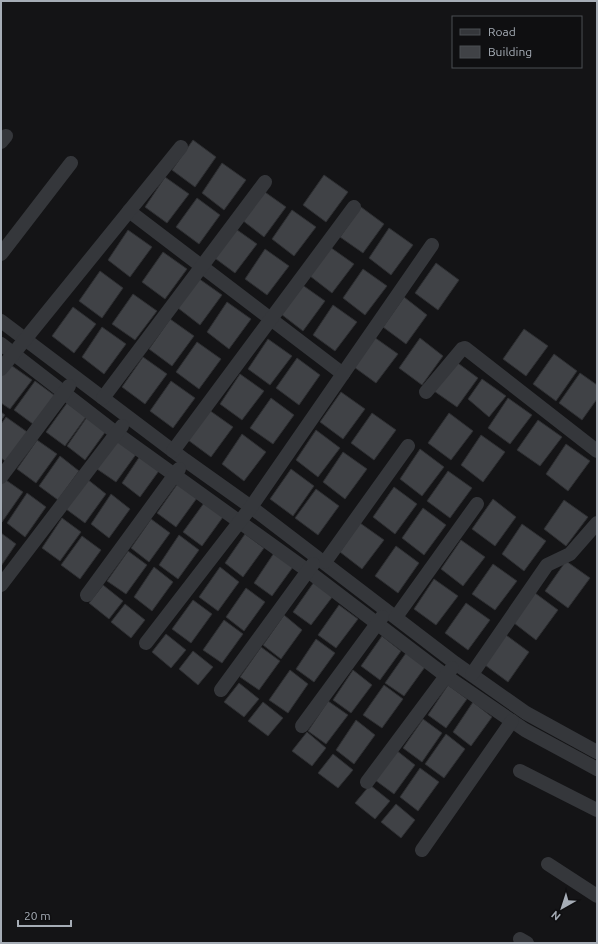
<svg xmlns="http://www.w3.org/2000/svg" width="598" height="944" font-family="Ubuntu,sans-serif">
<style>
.building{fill:#404246;stroke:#2e2f32}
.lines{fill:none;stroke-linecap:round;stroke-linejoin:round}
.minor{stroke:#35373b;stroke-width:14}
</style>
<rect width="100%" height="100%" fill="#141416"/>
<g class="building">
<path d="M193 140 216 157 195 187 172 170Z"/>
<path d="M222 163 246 180 224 210 202 193Z"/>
<path d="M324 175 348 192 326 222 303 205Z"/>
<path d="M165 177 189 194 167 223 145 207Z"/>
<path d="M262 190 286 207 264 237 242 220Z"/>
<path d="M197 198 220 215 199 244 176 227Z"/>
<path d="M361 207 384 224 363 253 340 237Z"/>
<path d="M292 210 316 227 294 256 272 239Z"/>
<path d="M233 227 257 244 235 273 212 256Z"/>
<path d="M389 228 413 245 391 275 369 258Z"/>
<path d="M128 230 152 247 130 277 108 260Z"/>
<path d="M330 247 354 264 332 293 310 276Z"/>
<path d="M265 249 289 266 267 295 245 279Z"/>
<path d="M163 252 187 269 165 299 142 282Z"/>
<path d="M436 263 459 280 438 310 415 293Z"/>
<path d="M363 269 387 286 365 315 343 298Z"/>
<path d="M100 271 123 288 102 318 79 301Z"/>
<path d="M198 278 222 295 200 325 178 308Z"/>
<path d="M301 284 325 301 303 331 281 314Z"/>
<path d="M133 294 157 311 135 340 112 324Z"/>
<path d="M404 297 427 315 406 344 383 327Z"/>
<path d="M227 302 251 319 229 349 207 332Z"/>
<path d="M333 305 357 322 335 351 313 335Z"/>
<path d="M73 307 96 324 74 353 52 336Z"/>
<path d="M170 319 194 336 172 366 149 349Z"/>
<path d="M102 327 126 344 104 374 82 357Z"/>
<path d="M524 329 548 346 526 376 503 359Z"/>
<path d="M374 337 398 354 376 383 354 367Z"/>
<path d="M420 338 443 356 422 385 399 368Z"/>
<path d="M268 339 292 356 270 385 248 369Z"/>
<path d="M197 342 221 359 199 389 176 372Z"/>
<path d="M554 354 577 371 556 401 533 384Z"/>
<path d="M143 357 167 374 145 404 122 387Z"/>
<path d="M297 358 320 375 299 405 276 388Z"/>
<path d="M455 361 478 378 457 407 434 391Z"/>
<path d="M8 363 32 380 10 409 1 403V372Z"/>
<path d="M580 373 597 385V399L582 420 559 403Z"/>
<path d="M240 374 264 391 242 420 220 404Z"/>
<path d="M482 379 506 396 489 417 468 399Z"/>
<path d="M35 381 58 398 37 427 14 410Z"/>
<path d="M171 381 195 398 173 428 150 411Z"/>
<path d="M341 392 365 409 343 439 320 422Z"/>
<path d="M271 398 294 415 273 444 250 428Z"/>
<path d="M508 398 532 415 510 444 488 428Z"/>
<path d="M67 403 86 417 65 446 46 432Z"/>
<path d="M209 410 233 427 211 457 188 440Z"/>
<path d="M1 412 5 415 1 421Z"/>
<path d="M372 413 396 430 374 460 351 443Z"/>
<path d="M449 413 473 431 451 460 428 443Z"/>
<path d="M6 417 30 434 8 463 1 458V424Z"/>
<path d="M87 417 106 431 85 460 67 446Z"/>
<path d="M538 420 562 437 540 466 517 450Z"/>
<path d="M316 430 340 448 318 477 296 460Z"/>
<path d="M242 434 266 452 244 481 222 464Z"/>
<path d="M481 435 505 452 483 482 461 465Z"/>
<path d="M118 439 137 453 116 482 97 469Z"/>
<path d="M37 440 57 454 36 483 17 469Z"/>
<path d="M566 444 590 461 568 491 546 474Z"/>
<path d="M420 449 444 467 422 496 400 479Z"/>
<path d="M343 452 367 469 345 499 323 482Z"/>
<path d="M142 453 161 468 140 497 122 483Z"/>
<path d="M60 456 79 471 58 500 39 486Z"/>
<path d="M291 469 314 486 293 516 270 499Z"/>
<path d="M448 471 472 488 450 518 427 501Z"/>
<path d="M3 478 23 492 2 522 1 482Z"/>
<path d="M87 479 106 494 85 523 66 509Z"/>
<path d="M178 483 197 498 176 527 157 513Z"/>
<path d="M394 487 417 504 395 534 373 517Z"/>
<path d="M316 489 339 506 318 535 295 518Z"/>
<path d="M27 493 46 507 25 537 7 523Z"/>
<path d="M111 494 130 509 109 538 91 524Z"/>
<path d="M493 499 516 517 495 546 472 529Z"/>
<path d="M564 500 588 517 566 546 544 529Z"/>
<path d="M204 503 223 517 202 546 183 532Z"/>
<path d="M423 508 446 525 424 555 402 538Z"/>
<path d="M62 518 81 532 60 561 42 548Z"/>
<path d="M151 519 170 533 149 562 131 548Z"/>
<path d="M360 523 384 540 362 569 340 552Z"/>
<path d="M522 524 546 541 524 571 502 554Z"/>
<path d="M1 533 16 544 1 566Z"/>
<path d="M245 534 264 548 243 577 225 563Z"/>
<path d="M179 535 199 550 178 579 159 565Z"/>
<path d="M82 536 101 550 80 579 61 565Z"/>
<path d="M461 540 485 557 463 586 441 569Z"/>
<path d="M396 546 419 563 398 593 375 576Z"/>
<path d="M128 551 147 565 126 594 107 581Z"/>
<path d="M274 553 293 567 272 596 254 583Z"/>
<path d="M566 561 590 578 568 608 545 591Z"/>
<path d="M493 564 517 581 495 610 472 594Z"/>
<path d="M154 567 173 582 152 611 134 597Z"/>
<path d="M220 567 239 582 218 611 199 597Z"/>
<path d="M434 579 458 596 436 625 414 609Z"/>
<path d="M314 582 333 596 311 625 293 612Z"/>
<path d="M103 585 123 601 109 619 89 603Z"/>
<path d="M246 588 265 602 244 631 226 617Z"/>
<path d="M535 593 558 610 536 640 514 623Z"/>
<path d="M193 600 212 614 191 643 172 629Z"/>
<path d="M466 603 490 620 468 650 445 633Z"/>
<path d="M125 604 145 620 131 638 111 622Z"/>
<path d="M339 605 358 619 336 648 318 635Z"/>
<path d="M284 615 302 630 281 659 263 645Z"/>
<path d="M224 620 243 634 222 663 203 650Z"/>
<path d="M166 634 186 650 171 668 152 652Z"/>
<path d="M506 635 529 652 508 682 485 665Z"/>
<path d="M382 636 401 651 380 680 361 666Z"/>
<path d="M316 639 335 653 314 682 296 669Z"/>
<path d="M261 647 280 661 259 690 240 677Z"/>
<path d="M193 651 213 667 198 685 179 669Z"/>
<path d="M406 653 425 667 404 696 385 683Z"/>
<path d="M290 670 308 684 288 713 269 700Z"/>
<path d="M353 670 372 685 351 713 333 700Z"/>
<path d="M239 683 259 699 244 717 224 702Z"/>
<path d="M384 685 403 699 382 728 363 715Z"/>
<path d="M448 685 467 699 446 728 428 715Z"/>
<path d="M328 701 348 715 326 744 308 731Z"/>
<path d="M263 702 283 718 268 736 248 721Z"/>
<path d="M473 702 492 717 471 746 453 732Z"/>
<path d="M423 719 442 733 422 762 403 748Z"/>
<path d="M356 720 375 735 354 764 336 750Z"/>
<path d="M307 732 326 748 312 766 292 751Z"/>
<path d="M446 734 465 749 444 778 425 764Z"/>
<path d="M396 750 415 765 394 794 375 780Z"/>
<path d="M333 754 353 770 338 788 318 773Z"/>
<path d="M420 768 439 782 418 811 400 797Z"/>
<path d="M370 785 390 801 375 819 355 803Z"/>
<path d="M396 804 415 820 401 838 381 822Z"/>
</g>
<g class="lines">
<g class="minor">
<path d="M1 142 6 136"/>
<path d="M129 211 343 374"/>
<path d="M1 254 71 163"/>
<path d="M1 321 185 460 251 507 455 663 526 713 597 752"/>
<path d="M1 344 116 433 308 571 446 676 525 730 597 769"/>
<path d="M1 369 181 147"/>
<path d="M426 392 462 349 465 348 597 451"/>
<path d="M103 398 265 182"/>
<path d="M173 451 354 207"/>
<path d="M1 477 69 386"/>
<path d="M325 562 408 446"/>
<path d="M1 585 122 426"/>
<path d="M87 595 179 469"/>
<path d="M396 617 477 504"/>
<path d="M146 643 251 507 432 245"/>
<path d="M472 674 547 565 570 554 597 523"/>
<path d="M221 690 313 564"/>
<path d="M302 726 382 617"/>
<path d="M520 771 597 810"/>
<path d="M367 782 452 668"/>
<path d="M422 850 512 721"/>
<path d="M548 864 597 896"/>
<path d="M520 939 527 943"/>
</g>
</g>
<rect width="598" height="944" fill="none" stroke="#a6adb6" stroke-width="4"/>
<rect x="452" y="16" width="130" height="52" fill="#0f0f11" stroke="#4b4e53"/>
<rect x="460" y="29" width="20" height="6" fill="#35373b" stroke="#4b4e53"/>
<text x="488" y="36" font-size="12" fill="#a6adb6">Road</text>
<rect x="460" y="46" width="20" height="12" fill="#404246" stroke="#4b4e53"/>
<text x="488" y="56" font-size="12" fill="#a6adb6">Building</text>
<g transform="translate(562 908) rotate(219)" stroke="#0f0f11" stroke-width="3" paint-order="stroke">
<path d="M0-3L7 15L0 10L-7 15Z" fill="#a6adb6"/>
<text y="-6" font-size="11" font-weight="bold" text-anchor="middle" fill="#a6adb6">N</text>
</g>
<path d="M18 920v6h53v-6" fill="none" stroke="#a6adb6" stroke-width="2"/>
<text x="24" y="920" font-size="12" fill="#a6adb6" stroke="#0f0f11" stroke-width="3" paint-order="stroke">20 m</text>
</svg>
